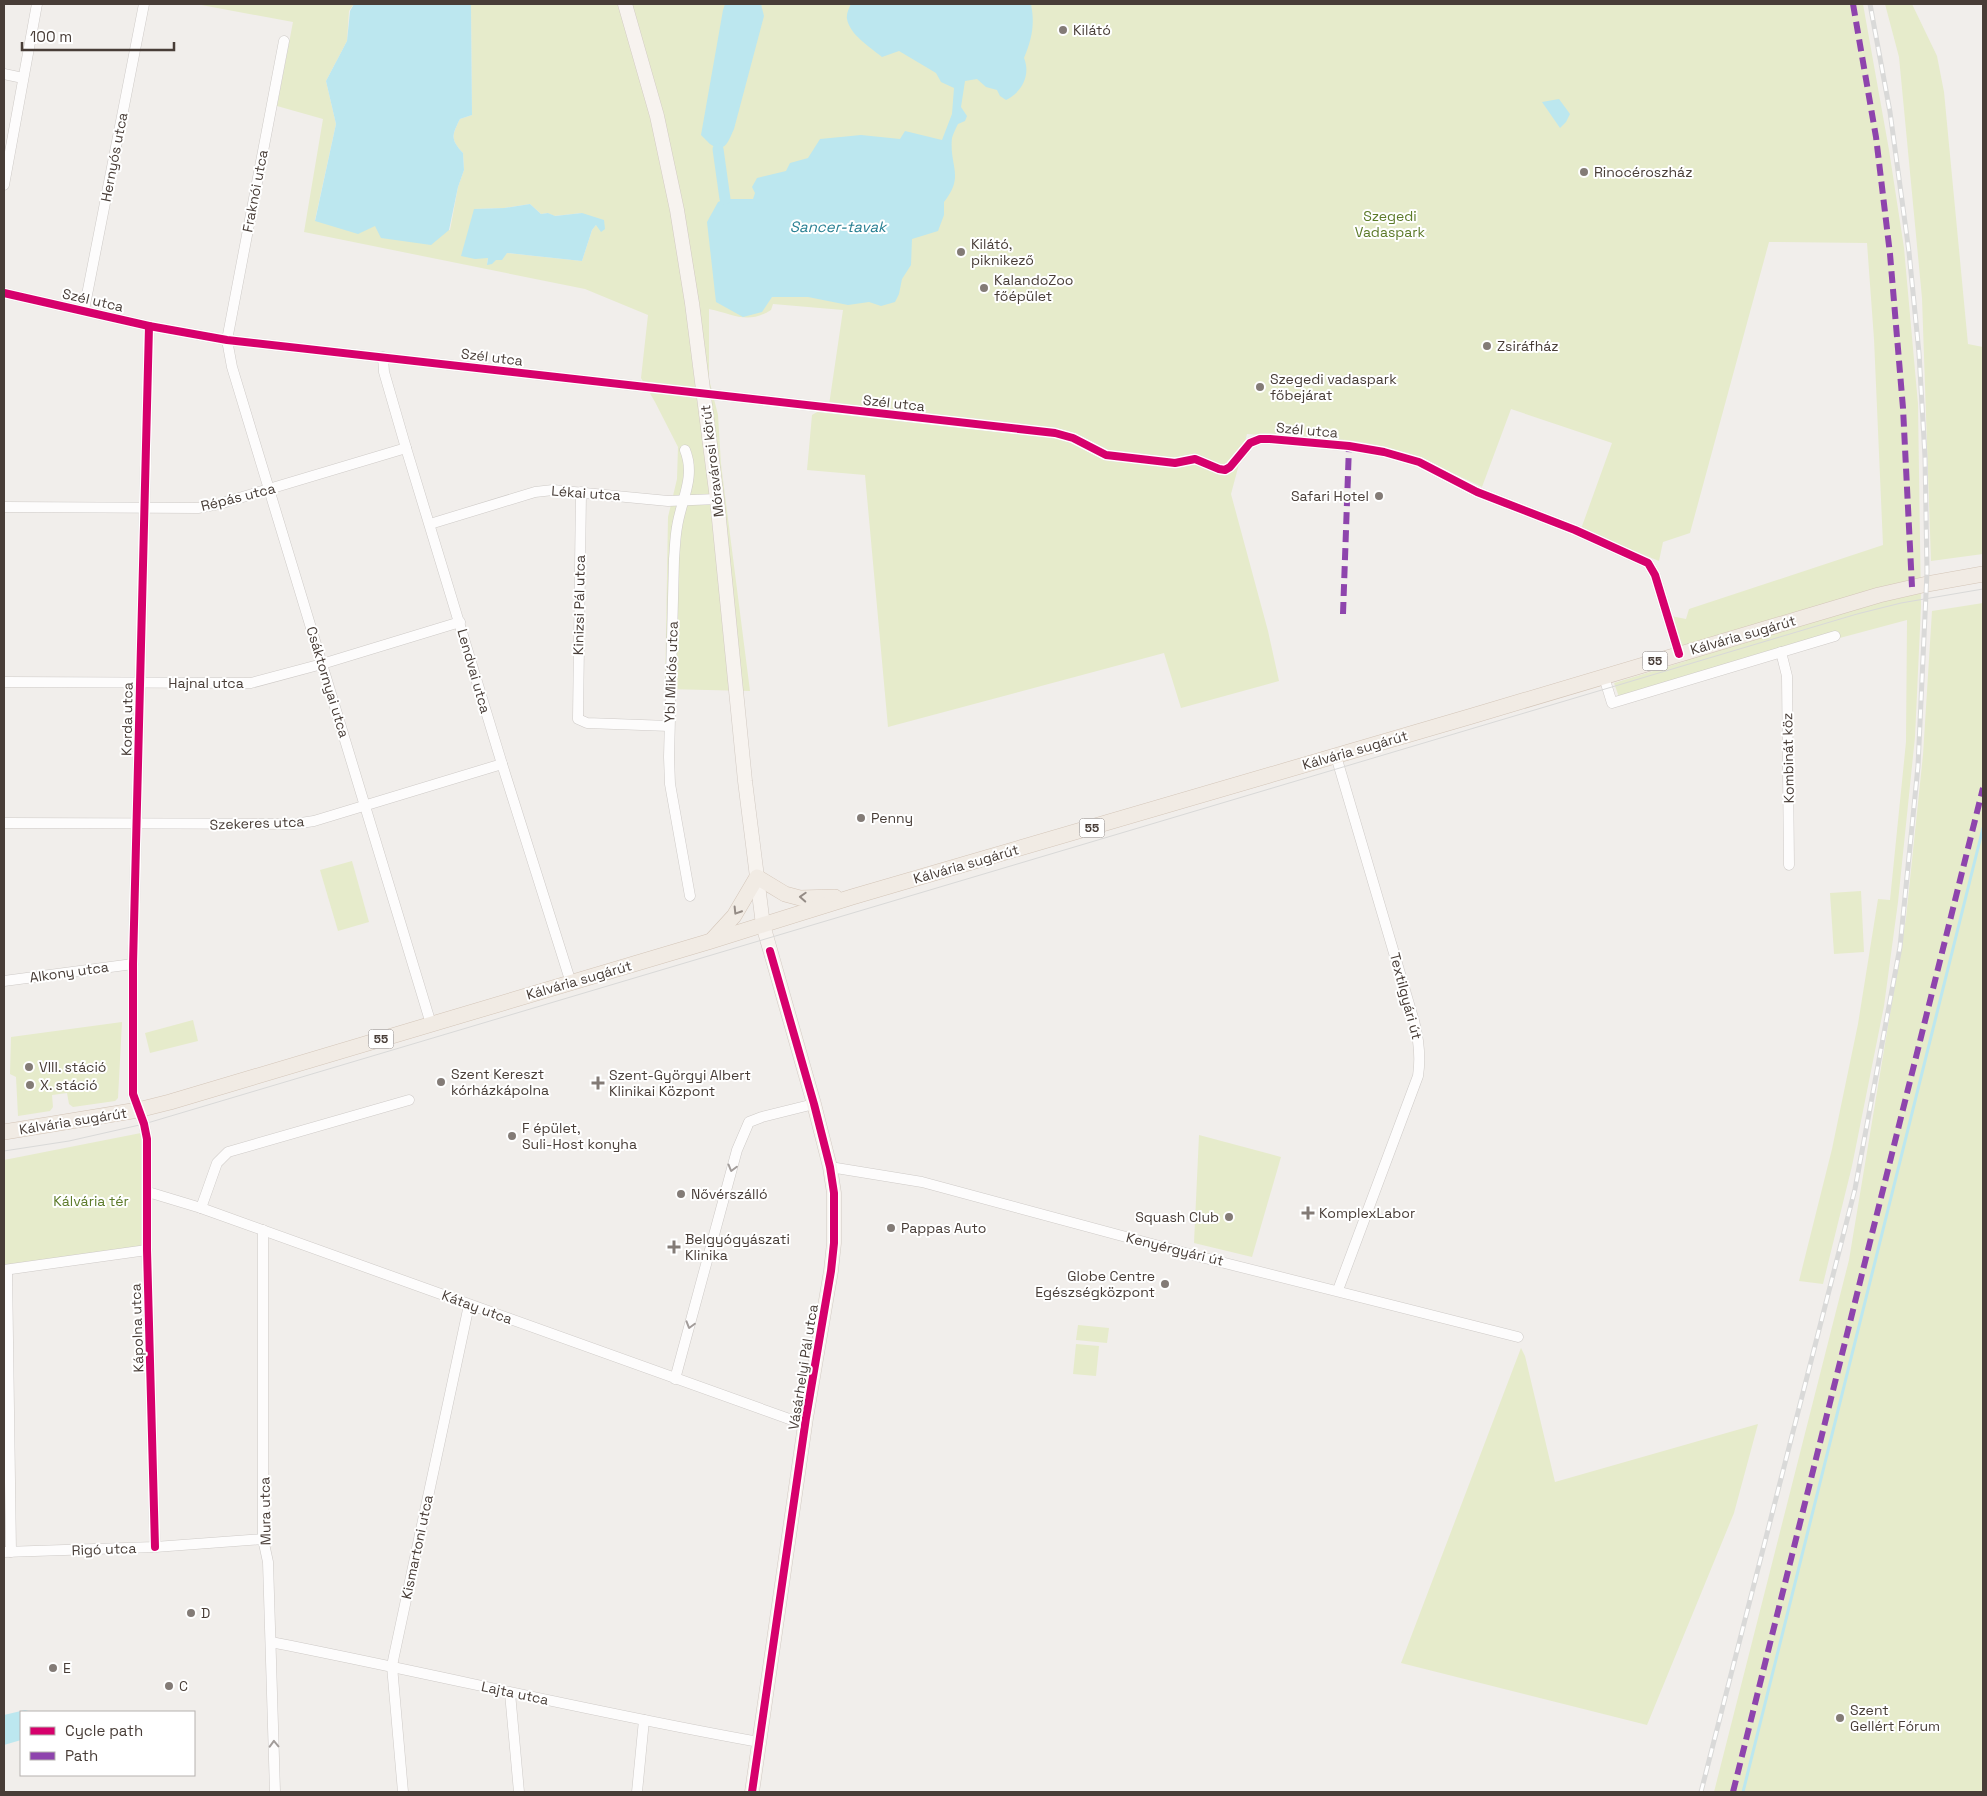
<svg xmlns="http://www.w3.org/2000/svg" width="1987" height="1796" font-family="'Space Grotesk',sans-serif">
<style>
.green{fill:#e6ebcb;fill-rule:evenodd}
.water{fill:#bce7ef}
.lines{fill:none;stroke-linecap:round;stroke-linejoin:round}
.stream{stroke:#bce7ef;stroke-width:3}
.canal{stroke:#bce7ef;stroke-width:11}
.minor-casing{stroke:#cecac7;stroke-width:11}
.secondary-casing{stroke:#d2cac3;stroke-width:15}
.primary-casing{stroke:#d3c5b8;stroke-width:16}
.minor{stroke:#fdfcfc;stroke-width:10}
.secondary{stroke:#f7f3ef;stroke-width:14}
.primary{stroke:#f1ebe4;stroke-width:15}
.tram{stroke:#d9d9d8;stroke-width:1}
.rail-casing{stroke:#d9d9d8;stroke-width:5}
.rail{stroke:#fff;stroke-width:3;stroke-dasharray:9;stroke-linecap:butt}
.quiet{stroke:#8e44ad;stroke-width:6;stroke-dasharray:12 6;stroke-linecap:butt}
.cycleway-casing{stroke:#fff;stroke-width:11}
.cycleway{stroke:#d6006c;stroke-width:8}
.oneway{stroke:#948b85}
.oneway2{stroke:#a29c9a}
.poi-dot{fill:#837b76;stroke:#fff;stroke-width:2}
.labels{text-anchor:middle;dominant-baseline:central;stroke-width:4;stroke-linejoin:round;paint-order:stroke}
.shield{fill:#fff;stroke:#7f7773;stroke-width:1}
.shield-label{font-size:12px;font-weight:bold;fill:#483d37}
.poi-label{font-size:14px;fill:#483d37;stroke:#fff;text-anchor:start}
.street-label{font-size:14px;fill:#483d37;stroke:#fff}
.park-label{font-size:14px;fill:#5c7a29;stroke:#fff}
.water-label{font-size:15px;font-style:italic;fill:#298093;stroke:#fff}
</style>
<rect width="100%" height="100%" fill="#f1eeeb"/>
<g class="green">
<path d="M196 4H354L349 11 347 41 326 81 336 124 315 220 450 230 458 187 464 170 463 153C450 139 452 135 460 119L472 115 471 4H1863L1889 150 1904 248 1918 404 1921 606 1915 737 1898 902 1884 1006 1852 1166 1823 1284 1799 1281 1832 1149 1858 1024 1878 899 1890 900 1906 742 1907 620 1619 697 1614 683 1686 661 1671 616 1686 619 1689 609 1883 545 1874 339 1867 243 1769 242 1690 533 1663 542 1659 561 1581 529 1612 443 1511 409 1482 487C1439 466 1395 446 1347 440 1314 437 1280 437 1247 434L1231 494 1268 631 1279 681 1181 708 1164 653 888 727 865 475 807 470 812 415 829 405 843 310 773 304 771 310C747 325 734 314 709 309V379L718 415 721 464 750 691 665 689 668 517 677 479 678 447 655 402 641 378 648 315 585 289 304 232 323 119 277 106 293 22ZM530 204 541 214 548 213 554 216 582 213 605 229 596 225 592 230 582 261 507 253 487 264 488 258 474 209 504 208Z"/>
<path d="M1885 4H1912L1937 56 1944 92 1968 344 1983 347V554L1931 561 1922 298 1899 57Z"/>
<path d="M1983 603V1792H1714L1849 1260 1906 918 1923 755 1932 611Z"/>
<path d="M352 861 369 922 338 931 320 870Z"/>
<path d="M1861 891 1864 952 1834 954 1830 893Z"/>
<path d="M193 1020 198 1041 150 1053 145 1033Z"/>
<path d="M122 1022 118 1098 115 1101 73 1107 69 1104 67 1093 52 1095 53 1107 50 1111 18 1116 16 1077 10 1074 11 1037Z"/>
<path d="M146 1132 147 1250 4 1270V1160Z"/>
<path d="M1199 1135 1281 1157 1252 1257 1194 1243Z"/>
<path d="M1078 1325 1109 1328 1107 1343 1076 1340Z"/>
<path d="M1076 1344 1099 1346 1096 1376 1073 1374Z"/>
<path d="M1521 1348 1525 1356 1555 1482 1758 1424 1734 1513 1647 1725 1401 1663Z"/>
</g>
<g class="water">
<path d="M354 4H471L472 115 460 119C452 135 450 139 463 153L464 170 458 187 449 230 431 245 381 238 375 226 358 234 315 221 336 124 326 81 347 41 350 11Z"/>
<path d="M725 4H761L764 16 734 129C730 137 728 147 718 149L710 144 701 135 723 10Z"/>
<path d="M851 4H1031C1035 24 1032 39 1024 58 1031 75 1022 92 1006 100L1000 96 997 90 986 87 977 79 965 81 961 107 967 116 965 121 958 124C956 128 953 134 952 138 949 166 965 176 944 202V215L938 231 912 239 911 265 902 279 899 294 895 302 881 306 869 302 848 305 808 297H772L762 312 743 317 716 302 707 222 718 202 725 199H753L755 193 752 187 757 178 786 171 790 163 808 158 820 139 861 135 900 139 905 131 942 140 952 114 954 88 941 82 936 73 899 51 882 57C870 47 850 35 847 19 846 14 849 8 851 4Z"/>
<path d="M1559 99 1570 114 1566 122 1560 128 1542 102Z"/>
<path d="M530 204 541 214 548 213 555 216 582 213 604 220 605 229 601 232 596 225 592 230 582 261 507 253 502 260H496L492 264 487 265 488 258 475 259 461 256 474 209 504 208Z"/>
<path d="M25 1710 32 1712H21V1740L4 1745V1715Z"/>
</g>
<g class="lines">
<path class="stream" d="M1743 1792 1983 828"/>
<path class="canal" d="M718 149 725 199"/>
<g class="minor-casing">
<g id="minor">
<path d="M284 41 227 340 232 367 431 1024"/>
<path d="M4 74 23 78"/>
<path d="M4 185 37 4"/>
<path d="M4 293 149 326 227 340 1055 433 1073 438 1106 455 1175 463 1195 459 1219 469 1225 470 1230 467 1250 443 1260 439H1270L1349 446 1384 452 1419 462 1477 492 1575 530 1648 563 1655 575 1679 654"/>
<path d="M84 310 144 4"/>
<path d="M149 326 133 964V1094L144 1124 147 1139V1250L155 1547"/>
<path d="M383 357 384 372 406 448 502 764 571 983"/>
<path d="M685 450C696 477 681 500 677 527 675 538 675 548 674 559L669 757 670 784 690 896"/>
<path d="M581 492 578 719 587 723 669 726"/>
<path d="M4 507 198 508 219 504 406 448"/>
<path d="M430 524 535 492 553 490 668 501 717 499"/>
<path d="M1781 652 1787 676 1789 865"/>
<path d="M1604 677 1612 703 1835 636"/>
<path d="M4 682 251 683 322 664 460 622"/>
<path d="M1336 756 1414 1021C1419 1040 1421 1056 1418 1076L1338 1290"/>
<path d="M4 823 294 824 314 821 502 764"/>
<path d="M4 981 133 964"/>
<path d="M830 1167 922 1182 1189 1254 1518 1337"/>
<path d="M148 1192 201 1208 806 1425"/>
<path d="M201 1208 217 1163 228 1152 409 1100"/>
<path d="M263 1230V1539L268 1562 275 1792"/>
<path d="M4 1270 147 1250"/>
<path d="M7 1270 11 1552"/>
<path d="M675 1379 737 1150 749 1122 762 1117 814 1104"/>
<path d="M4 1552 155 1547 263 1539"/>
<path d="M271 1642C434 1674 596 1713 759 1742"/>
<path d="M510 1693 519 1792"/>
<path d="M403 1792 392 1666 394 1656 469 1305"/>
<path d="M637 1792 644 1720"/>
</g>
</g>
<g class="secondary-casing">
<path id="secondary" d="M625 4 657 116 677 210 692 303 717 499 745 781 763 925 814 1104 830 1167 834 1193V1243L831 1271 806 1418 752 1792"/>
</g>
<g class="primary-casing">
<g id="primary">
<path d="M712 940 734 916 757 877 785 894 800 898 835 897"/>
<path d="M4 1132 138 1110 170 1102 711 941 852 897 1472 716 1879 595 1927 584 1983 574"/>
</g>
</g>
<use href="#minor" class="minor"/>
<use href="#secondary" class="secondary"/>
<use href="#primary" class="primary"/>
<path class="tram" d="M4 1151 69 1141 144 1124 1857 614 1901 603 1983 589"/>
<g class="rail-casing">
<path id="rail" d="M1701 1792 1855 1189 1900 947 1918 766 1927 572 1925 457 1919 353 1909 252 1890 112 1870 4"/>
</g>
<use href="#rail" class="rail"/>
<g class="quiet">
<path d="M1853 4 1876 137 1890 254 1903 408 1912 587"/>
<path d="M1343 614 1349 446"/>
<path d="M1733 1792 1983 788"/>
</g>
<g class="cycleway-casing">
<g id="cycleway">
<path d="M4 293 149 326 227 340 1055 433 1073 438 1106 455 1175 463 1195 459 1219 469 1225 470 1230 467 1250 443 1260 439H1270L1349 446 1384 452 1419 462 1477 492 1575 530 1648 563 1655 575 1679 654"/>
<path d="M149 326 133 964V1094L144 1124 147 1139V1250L155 1547"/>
<path d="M752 1792 806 1418 831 1271 834 1243V1193L830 1167 814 1104 770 951"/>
</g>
</g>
<use href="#cycleway" class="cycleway"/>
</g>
<defs><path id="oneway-chevron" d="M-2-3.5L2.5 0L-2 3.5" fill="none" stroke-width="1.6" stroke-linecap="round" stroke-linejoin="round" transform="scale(1.25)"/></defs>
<g class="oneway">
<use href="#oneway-chevron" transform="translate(803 897) rotate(-177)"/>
<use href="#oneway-chevron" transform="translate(737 911) rotate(122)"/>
</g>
<g class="oneway2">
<use href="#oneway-chevron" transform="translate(732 1168) rotate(105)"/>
<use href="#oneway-chevron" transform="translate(690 1325) rotate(106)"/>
<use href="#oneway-chevron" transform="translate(274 1744) rotate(-92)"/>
</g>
<g class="poi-dot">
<circle cx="1063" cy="30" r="5"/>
<circle cx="1584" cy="172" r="5"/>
<circle cx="961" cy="252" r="5"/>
<circle cx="984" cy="288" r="5"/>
<circle cx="1487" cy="346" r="5"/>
<circle cx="1260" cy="387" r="5"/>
<circle cx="1379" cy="496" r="5"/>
<circle cx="861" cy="818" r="5"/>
<circle cx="29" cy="1067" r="5"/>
<circle cx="441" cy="1082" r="5"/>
<path d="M595.5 1075.5h5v5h5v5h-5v5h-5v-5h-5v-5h5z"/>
<circle cx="30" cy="1085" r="5"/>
<circle cx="512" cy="1136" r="5"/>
<circle cx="681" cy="1194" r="5"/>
<path d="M1305.5 1205.5h5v5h5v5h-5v5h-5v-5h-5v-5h5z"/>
<circle cx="1229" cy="1217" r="5"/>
<circle cx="891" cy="1228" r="5"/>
<path d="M671.5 1239.5h5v5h5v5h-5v5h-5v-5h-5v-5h5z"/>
<circle cx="1165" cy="1284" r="5"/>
<circle cx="191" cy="1613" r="5"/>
<circle cx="53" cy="1668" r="5"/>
<circle cx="169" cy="1686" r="5"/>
<circle cx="1840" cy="1718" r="5"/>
</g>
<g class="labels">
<g class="shield">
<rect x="1642.5" y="651.5" width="25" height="19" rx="4"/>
<rect x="1079.5" y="818.5" width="25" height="19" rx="4"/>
<rect x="368.5" y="1029.5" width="25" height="19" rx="4"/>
</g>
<g class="shield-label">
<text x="1655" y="661">55</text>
<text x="1092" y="828">55</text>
<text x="381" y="1039">55</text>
</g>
<g class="poi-label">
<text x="1073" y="30">Kilátó</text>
<text x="1594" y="172">Rinocéroszház</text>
<text x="971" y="244">Kilátó,<tspan x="971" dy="16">piknikező</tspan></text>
<text x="994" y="280">KalandoZoo<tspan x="994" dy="16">főépület</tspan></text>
<text x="1497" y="346">Zsiráfház</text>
<text x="1270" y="379">Szegedi vadaspark<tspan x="1270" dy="16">főbejárat</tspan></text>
<text x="1369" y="496" text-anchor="end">Safari Hotel</text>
<text x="871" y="818">Penny</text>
<text x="39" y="1067">VIII. stáció</text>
<text x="451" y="1074">Szent Kereszt<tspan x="451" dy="16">kórházkápolna</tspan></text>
<text x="609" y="1075">Szent-Györgyi Albert<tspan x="609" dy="16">Klinikai Központ</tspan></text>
<text x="40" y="1085">X. stáció</text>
<text x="522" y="1128">F épület,<tspan x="522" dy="16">Suli-Host konyha</tspan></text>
<text x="691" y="1194">Nővérszálló</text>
<text x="1319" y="1213">KomplexLabor</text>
<text x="1219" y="1217" text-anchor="end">Squash Club</text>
<text x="901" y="1228">Pappas Auto</text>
<text x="685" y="1239">Belgyógyászati<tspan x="685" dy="16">Klinika</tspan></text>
<text x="1155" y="1276" text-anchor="end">Globe Centre<tspan x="1155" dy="16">Egészségközpont</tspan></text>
<text x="201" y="1613">D</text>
<text x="63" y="1668">E</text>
<text x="179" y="1686">C</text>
<text x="1850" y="1710">Szent<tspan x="1850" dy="16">Gellért Fórum</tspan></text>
</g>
<g class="street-label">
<text transform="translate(114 157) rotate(-79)">Hernyós utca</text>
<text transform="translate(255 191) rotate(-79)">Fraknói utca</text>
<text transform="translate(93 300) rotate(13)">Szél utca</text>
<text transform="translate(492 357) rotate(7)">Szél utca</text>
<text transform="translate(894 403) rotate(6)">Szél utca</text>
<text transform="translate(1307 430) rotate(5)">Szél utca</text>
<text transform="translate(712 461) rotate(-97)">Móravárosi körút</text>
<text transform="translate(586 493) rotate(4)">Lékai utca</text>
<text transform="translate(238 497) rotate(-14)">Répás utca</text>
<text transform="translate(579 605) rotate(-89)">Kinizsi Pál utca</text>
<text transform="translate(1743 635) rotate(-16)">Kálvária sugárút</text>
<text transform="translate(474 671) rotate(74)">Lendvai utca</text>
<text transform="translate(671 672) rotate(-88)">Ybl Miklós utca</text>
<text transform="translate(328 682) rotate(73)">Csáktornyai utca</text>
<text x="206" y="683">Hajnal utca</text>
<text transform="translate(127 719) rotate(-89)">Korda utca</text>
<text transform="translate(1355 750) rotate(-16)">Kálvária sugárút</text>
<text transform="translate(1788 758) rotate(-91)">Kombinát köz</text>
<text transform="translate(257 823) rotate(-2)">Szekeres utca</text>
<text transform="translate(966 864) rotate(-16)">Kálvária sugárút</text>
<text transform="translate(69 972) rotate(-8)">Alkony utca</text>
<text transform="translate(579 980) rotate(-16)">Kálvária sugárút</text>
<text transform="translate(1406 996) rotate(75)">Textilgyári út</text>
<text transform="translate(73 1121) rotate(-9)">Kálvária sugárút</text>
<text transform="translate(1175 1249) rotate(14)">Kenyérgyári út</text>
<text transform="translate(477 1307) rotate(20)">Kátay utca</text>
<text transform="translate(137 1328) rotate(-92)">Kápolna utca</text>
<text transform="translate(803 1367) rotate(-81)">Vásárhelyi Pál utca</text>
<text transform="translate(265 1511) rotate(-91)">Mura utca</text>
<text transform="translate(417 1547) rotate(-78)">Kismartoni utca</text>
<text transform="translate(104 1549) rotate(-2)">Rigó utca</text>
<text transform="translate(515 1693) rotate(12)">Lajta utca</text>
</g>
<g class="park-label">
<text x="1390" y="216">Szegedi<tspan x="1390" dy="16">Vadaspark</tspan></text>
<text x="91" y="1201">Kálvária tér</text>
</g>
<g class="water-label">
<text x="838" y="226">Sancer-tavak</text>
</g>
</g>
<rect width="1987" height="1796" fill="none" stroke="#483d37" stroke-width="10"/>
<rect x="20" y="1711" width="175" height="65" fill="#ffffff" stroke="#b6b1af"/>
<rect x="30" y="1727" width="25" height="8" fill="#d6006c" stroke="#b6b1af"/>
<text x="65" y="1736" font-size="15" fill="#483d37">Cycle path</text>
<rect x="30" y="1752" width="25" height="8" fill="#8e44ad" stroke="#b6b1af"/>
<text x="65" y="1761" font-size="15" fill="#483d37">Path</text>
<path d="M22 42v8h152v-8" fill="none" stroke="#483d37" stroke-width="2.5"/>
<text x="30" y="42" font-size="15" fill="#483d37" stroke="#ffffff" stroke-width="4" paint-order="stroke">100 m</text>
</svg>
